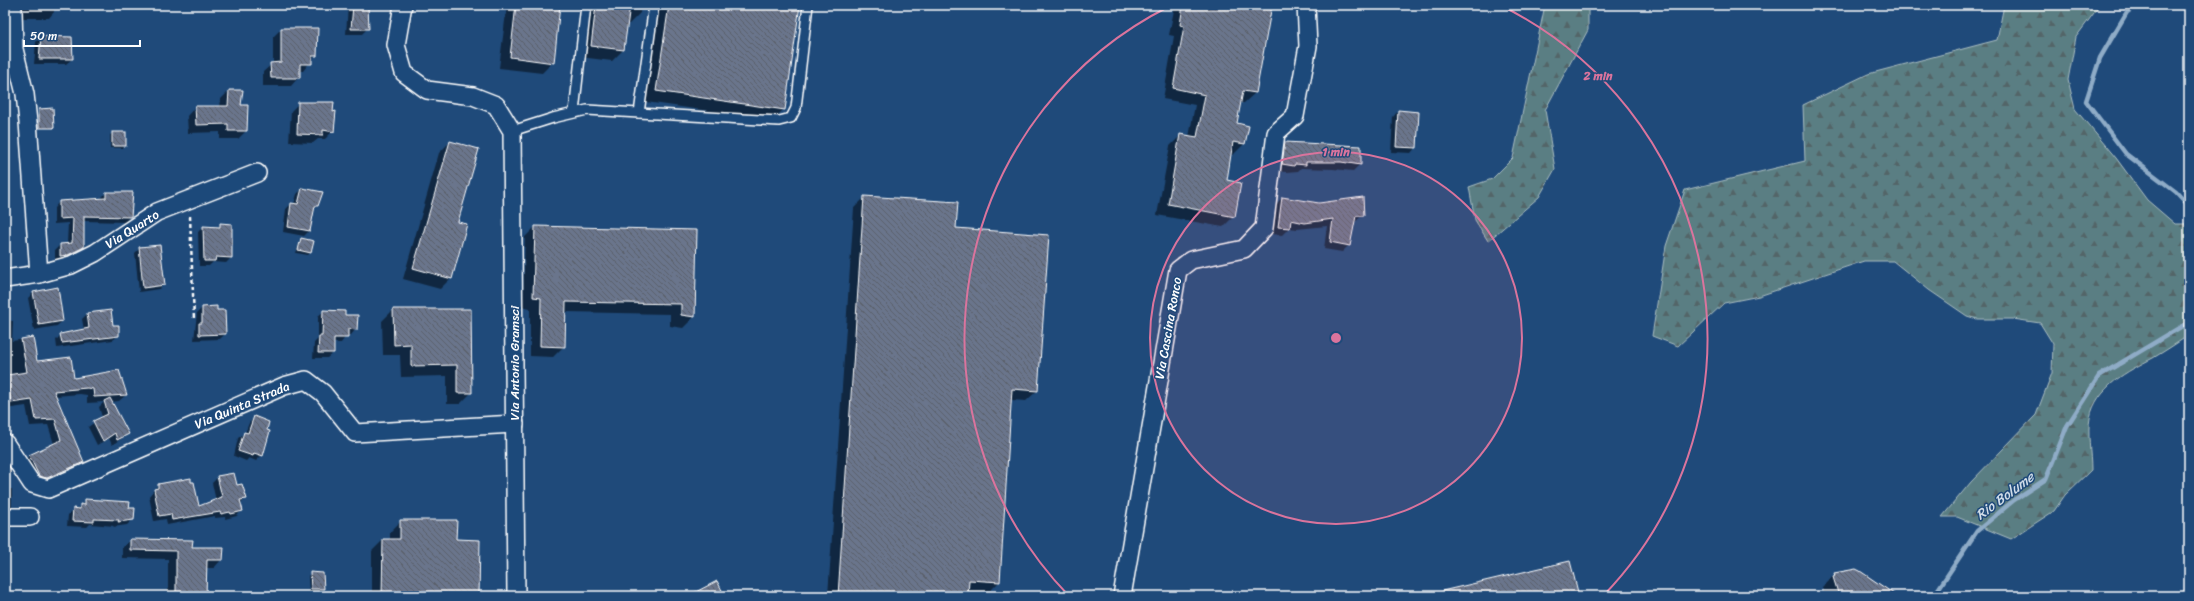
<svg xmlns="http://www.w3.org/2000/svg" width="2194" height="601" font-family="Sriracha,sans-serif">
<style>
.forest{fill:url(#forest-firs);stroke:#acbec1}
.shadow{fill:#0007}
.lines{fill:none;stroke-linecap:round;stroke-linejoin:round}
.stream{stroke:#8facc7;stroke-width:4.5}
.building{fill:url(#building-back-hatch);stroke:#fff}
.lane-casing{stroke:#fff;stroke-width:12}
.street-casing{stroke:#fff;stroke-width:20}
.path{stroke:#fff;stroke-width:2.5;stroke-dasharray:4 3;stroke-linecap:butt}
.lane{stroke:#1f4a7a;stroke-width:9}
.street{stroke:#1f4a7a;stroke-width:17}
.ring{fill:none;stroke:#da749d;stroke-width:2}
.labels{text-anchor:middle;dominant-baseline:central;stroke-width:3;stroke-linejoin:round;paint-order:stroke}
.street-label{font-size:13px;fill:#fff;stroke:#1f4a7a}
.water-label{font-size:14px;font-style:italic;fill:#d0dce8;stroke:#1f4a7a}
.centre{fill:#da749d;stroke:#1f4a7a;stroke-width:2}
.ring-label{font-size:12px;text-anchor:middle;font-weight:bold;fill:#da749d;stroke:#1f4a7a;stroke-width:3;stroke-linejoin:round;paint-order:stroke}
</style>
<defs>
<pattern id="forest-firs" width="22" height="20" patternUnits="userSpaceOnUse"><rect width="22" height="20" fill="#5a7e83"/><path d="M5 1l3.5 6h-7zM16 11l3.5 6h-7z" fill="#536568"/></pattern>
<pattern id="building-back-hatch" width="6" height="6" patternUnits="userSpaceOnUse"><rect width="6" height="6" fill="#6b748c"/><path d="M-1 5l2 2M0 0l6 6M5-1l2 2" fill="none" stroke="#5a5e69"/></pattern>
</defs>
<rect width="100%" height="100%" fill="#1f4a7a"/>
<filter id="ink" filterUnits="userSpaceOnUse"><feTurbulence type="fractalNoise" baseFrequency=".025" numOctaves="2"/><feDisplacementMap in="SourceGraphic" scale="8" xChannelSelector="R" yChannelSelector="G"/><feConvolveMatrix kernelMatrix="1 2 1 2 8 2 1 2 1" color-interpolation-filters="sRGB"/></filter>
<g filter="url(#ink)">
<g class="forest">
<path d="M1545 5H1588V30L1545 110 1555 169 1539 197 1488 241 1475 220 1469 187 1492 179 1513 158Z"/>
<path d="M2004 5H2100L2076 37 2068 80 2075 109 2116 158 2147 200 2175 224H2189V335C2177 343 2165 351 2153 358 2128 371 2096 387 2090 418 2087 432 2091 455 2091 470L2065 495 2054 511 2011 539 1957 517H1942L1971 482 2036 415 2052 373 2053 344 2040 323 2013 319H1977L1967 316 1929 290 1893 261H1864L1759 296 1724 303 1678 346 1652 336 1666 246 1685 190 1805 161 1803 105 1868 74 1997 40Z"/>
</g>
<g class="shadow">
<path d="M21 5H54V12L49 18H21Z"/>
<path d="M348 5H369L368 28 362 34H346Z"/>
<path d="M507 5H559L553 62 542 73 499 68Z"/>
<path d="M587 5H641L640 13 629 24H627L623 50 612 61 580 57Z"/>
<path d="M660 5H799L784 109 773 120 646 102Z"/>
<path d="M1175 5H1271L1255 93 1244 103H1240L1236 124 1244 144 1233 155 1230 154 1226 181 1234 216 1223 227 1157 215 1170 146 1181 135 1189 137 1195 105 1163 99 1174 36 1169 35Z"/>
<path d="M281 29 316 55 303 71H299V77L291 86H263V72L273 63V37Z"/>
<path d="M41 37 72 59 66 64H34L36 42Z"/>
<path d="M5 91 8 114 5 117Z"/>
<path d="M229 91 239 106 246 131 238 139H220V132L188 133 187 116 195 107H220L221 99Z"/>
<path d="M299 103 333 131 325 139H318L313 143 289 142 291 111Z"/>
<path d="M1398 111 1416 147 1411 153 1391 152 1393 117Z"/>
<path d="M113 133 125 145 123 148H110V135Z"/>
<path d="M450 142 451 278 440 289 403 279 439 153Z"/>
<path d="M1285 143 1360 164 1353 171 1333 169 1301 168 1298 171 1286 172 1276 171 1278 150Z"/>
<path d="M302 189 317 206 313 209 309 231 304 236 283 232 286 209 291 204H294L297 194Z"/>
<path d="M106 193 130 216 125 222 83 221V247L77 253 62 260 55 261V250L60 245 67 244 68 223 54 224V208L59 202 101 198Z"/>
<path d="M865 197 955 229 1037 391 1026 401 1011 400 1000 581 989 592 968 591 967 596H828L854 208Z"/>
<path d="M1282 198 1363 215 1354 223 1349 245 1342 252 1324 249 1327 226 1297 229 1289 228 1282 235 1271 234 1275 205Z"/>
<path d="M221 224 231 258 226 263 213 262 209 266H199L198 232 203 227 217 228Z"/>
<path d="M535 227 696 231 694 317 683 328 670 326V314L565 312 564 346 553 357 530 356V308L523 307 525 237Z"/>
<path d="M301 239 311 252 308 255 296 253Z"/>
<path d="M140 248 164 284 159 289 139 292 135 253Z"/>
<path d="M33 293 62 321 57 326 34 330 28 298Z"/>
<path d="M202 308 225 334 220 339 194 340 197 313Z"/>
<path d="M393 310H470L471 393 460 404H447V376L401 377 400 355H383L382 321Z"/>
<path d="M110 311 112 326 118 336 113 340 57 348 56 340 61 335 84 330 82 319 87 314Z"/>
<path d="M324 311 344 316 356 329 351 335H347L341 343H333V353L327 358H313L314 343 318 339V316Z"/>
<path d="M5 320 13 321 12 341 32 338 37 362 73 379 126 395 119 401 111 402 128 434 112 445 109 438 97 445 88 427 102 417 99 407 104 402 87 403V395L80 394 56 396 83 462 77 469 40 484 23 462 30 455 54 444 48 425 30 426 26 406 5 409Z"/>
<path d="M254 418 262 455 256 461 249 458 246 461 234 456 238 438 245 433 249 423Z"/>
<path d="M5 463 11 472 6 476H5Z"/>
<path d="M218 477 236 486 246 498 240 504 242 510 237 516 225 519V517L215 518V516L167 525 166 519 154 521 149 496 158 485 198 508 216 501 212 483Z"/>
<path d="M5 489H12V507L5 512Z"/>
<path d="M86 500 133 519 127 525 113 527 114 526 90 524 87 527 67 526 68 515 74 509 76 510Z"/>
<path d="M401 521 455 540 478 596H372V551L383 540H390V532Z"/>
<path d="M130 540 191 548 222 559 214 568H205V596H168V559L122 558V548Z"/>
<path d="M1569 563 1578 596H1424Z"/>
<path d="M311 573 323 589 320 591 309 592 308 576Z"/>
<path d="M1835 574 1895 596H1825L1822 587Z"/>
<path d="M269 594H301V596H267Z"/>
</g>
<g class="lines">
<g class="stream">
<path d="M2138 5 2127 12 2100 58 2086 101 2126 154 2176 192 2189 206"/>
<path d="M1939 596 1937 591 1977 531 2014 500 2046 479 2067 426 2099 376 2189 322"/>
</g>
</g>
<g class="building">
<path d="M353 5H368L369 29H351Z"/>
<path d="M516 5H560L554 63 510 57Z"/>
<path d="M596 5H630L624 50 591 46Z"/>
<path d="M669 5H800L785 110 656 91Z"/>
<path d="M1183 5H1272L1256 93 1243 91 1237 123 1249 126 1245 144 1233 142 1227 180 1241 183 1235 217 1168 204 1180 134 1197 137 1205 95 1173 88 1184 26 1180 25Z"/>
<path d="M281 28H318L317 56H312V64H300V78H271L270 63 281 62Z"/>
<path d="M41 36 72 37 73 59H39Z"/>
<path d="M229 90H243L241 105H248L247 131H228V124L196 125 195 106H228Z"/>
<path d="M298 102H334L333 112 336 111 334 132 323 130V135L297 134Z"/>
<path d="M53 108 54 128H39V109Z"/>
<path d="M1398 110 1419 112 1417 148 1396 147Z"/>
<rect x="112" y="132" width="14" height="14"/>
<path d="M450 141 479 149 458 222 467 224 452 279 413 268Z"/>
<path d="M1285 142 1361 146V165L1341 162H1306V165L1295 164 1294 166 1282 164Z"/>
<path d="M302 188 323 192 318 206H315L310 231 288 227 291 203 298 204Z"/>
<path d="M106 192H133L131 217 84 216V247L68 255 60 256V244L72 243 73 218 59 219V201L106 198Z"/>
<path d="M864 196 958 202 956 228 1049 235 1038 391 1012 389 1000 582 969 580 968 596H838Z"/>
<path d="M1282 197 1319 203 1363 197 1364 216H1356L1350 246 1330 242 1333 219 1305 223 1291 220 1290 228 1278 227Z"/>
<path d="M220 223 232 224V258L216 257 215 261H204L203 226 220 227Z"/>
<path d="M535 226 697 230 695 317 681 315V304L566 302 565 347 540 346 541 298 533 297Z"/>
<path d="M301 238 314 241 311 253 298 250Z"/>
<path d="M160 245 165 285 143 288 139 247Z"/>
<path d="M58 287 63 321 39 325 33 292Z"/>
<path d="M217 306V310H225L226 334 199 335V323H202V307Z"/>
<path d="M393 309H471L472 393H457V365L411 366V344L394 345Z"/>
<path d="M111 310 113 325H119V336L62 343 60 334 89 328 87 313Z"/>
<path d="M323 310 345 311V315H358L357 330 348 329V338H334V353H318L319 336H322Z"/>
<path d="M33 337 37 361 71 357 74 378 119 370 127 395 94 397 93 389 87 388 54 391 84 462 47 478 39 476 29 455 61 440 55 419 36 420 32 400 11 403 7 375 27 372 21 339Z"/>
<path d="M110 398 129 434 117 440 115 433 103 441 93 421 108 414 104 401Z"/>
<path d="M254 416 269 422 267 430 270 431 263 456 254 453 253 456 238 451 244 432 248 433Z"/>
<path d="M234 473 237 485 242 484 247 499 240 500 243 511 231 514 230 512 221 514 220 512 172 520 171 514 159 516 154 489 158 488V484L191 478V482H194L199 506 222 497 217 476Z"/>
<path d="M85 499 130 502 129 508H135L134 520 118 522 119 520 94 519V522L72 521 73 508 80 509V504L85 505Z"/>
<path d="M400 520H457L456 539 480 540 479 596H382L383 539H400Z"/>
<path d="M130 539 193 540 192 547H224L223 560H207L206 596H176V551L130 550Z"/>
<path d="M1570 561 1579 596H1443L1442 591Z"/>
<path d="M1856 569 1860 571 1897 596H1839L1833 577 1835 576 1834 573Z"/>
<path d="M310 572 323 573 324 589H311Z"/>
<path d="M717 581 725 596H688Z"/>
</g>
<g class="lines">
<g class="lane-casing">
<g id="lane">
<path d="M574 112 586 5"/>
<path d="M639 113 654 5"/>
<path d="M512 131 553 118 587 110 779 121 791 118 796 108 808 5"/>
</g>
</g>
<g class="street-casing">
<g id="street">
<path d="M403 5 396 45 404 73 427 90 473 96 496 105 512 131 516 596"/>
<path d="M13 9 14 49 25 94 28 122 39 274"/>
<path d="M5 279 39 274 71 265 95 253 157 212 257 173"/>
<path d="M5 443 32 484 48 489 284 386 306 380 323 393 355 433 515 424"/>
<path d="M5 517H30"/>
<path d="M1122 596 1178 270 1191 260 1244 249 1264 228 1276 133 1295 116 1308 46 1306 5"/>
</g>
</g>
<path class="path" d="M190 216 194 320"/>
<use href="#lane" class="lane"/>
<use href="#street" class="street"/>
</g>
</g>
<circle cx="1336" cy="338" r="186" fill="#da749d" fill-opacity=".12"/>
<g class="ring">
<circle cx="1336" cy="338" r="186"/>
<path d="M1069 596A371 371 0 0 1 1170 6M1502 6A371 371 0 0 1 1603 596"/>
</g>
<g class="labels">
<g class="street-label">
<text transform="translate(132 229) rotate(-32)">Via Quarto</text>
<text transform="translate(1168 328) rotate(-80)">Via Cascina Ronco</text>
<text transform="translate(514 363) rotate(-90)">Via Antonio Gramsci</text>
<text transform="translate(242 405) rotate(-23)">Via Quinta Strada</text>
</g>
<g class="water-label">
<text transform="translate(2005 496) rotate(-37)">Rio Bolume</text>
</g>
</g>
<circle cx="1336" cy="338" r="6" class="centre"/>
<g class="ring-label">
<text x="1598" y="80">2 min</text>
<text x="1336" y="156">1 min</text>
</g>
<rect width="2194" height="601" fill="none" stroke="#1f4a7a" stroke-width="20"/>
<rect x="10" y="10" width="2174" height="581" fill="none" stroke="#fff" stroke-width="1.5" filter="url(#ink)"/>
<path d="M24 40v6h116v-6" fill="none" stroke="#ffffff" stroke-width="2"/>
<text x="30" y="40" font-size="12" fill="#ffffff" stroke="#1f4a7a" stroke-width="3" paint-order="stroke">50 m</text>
</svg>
